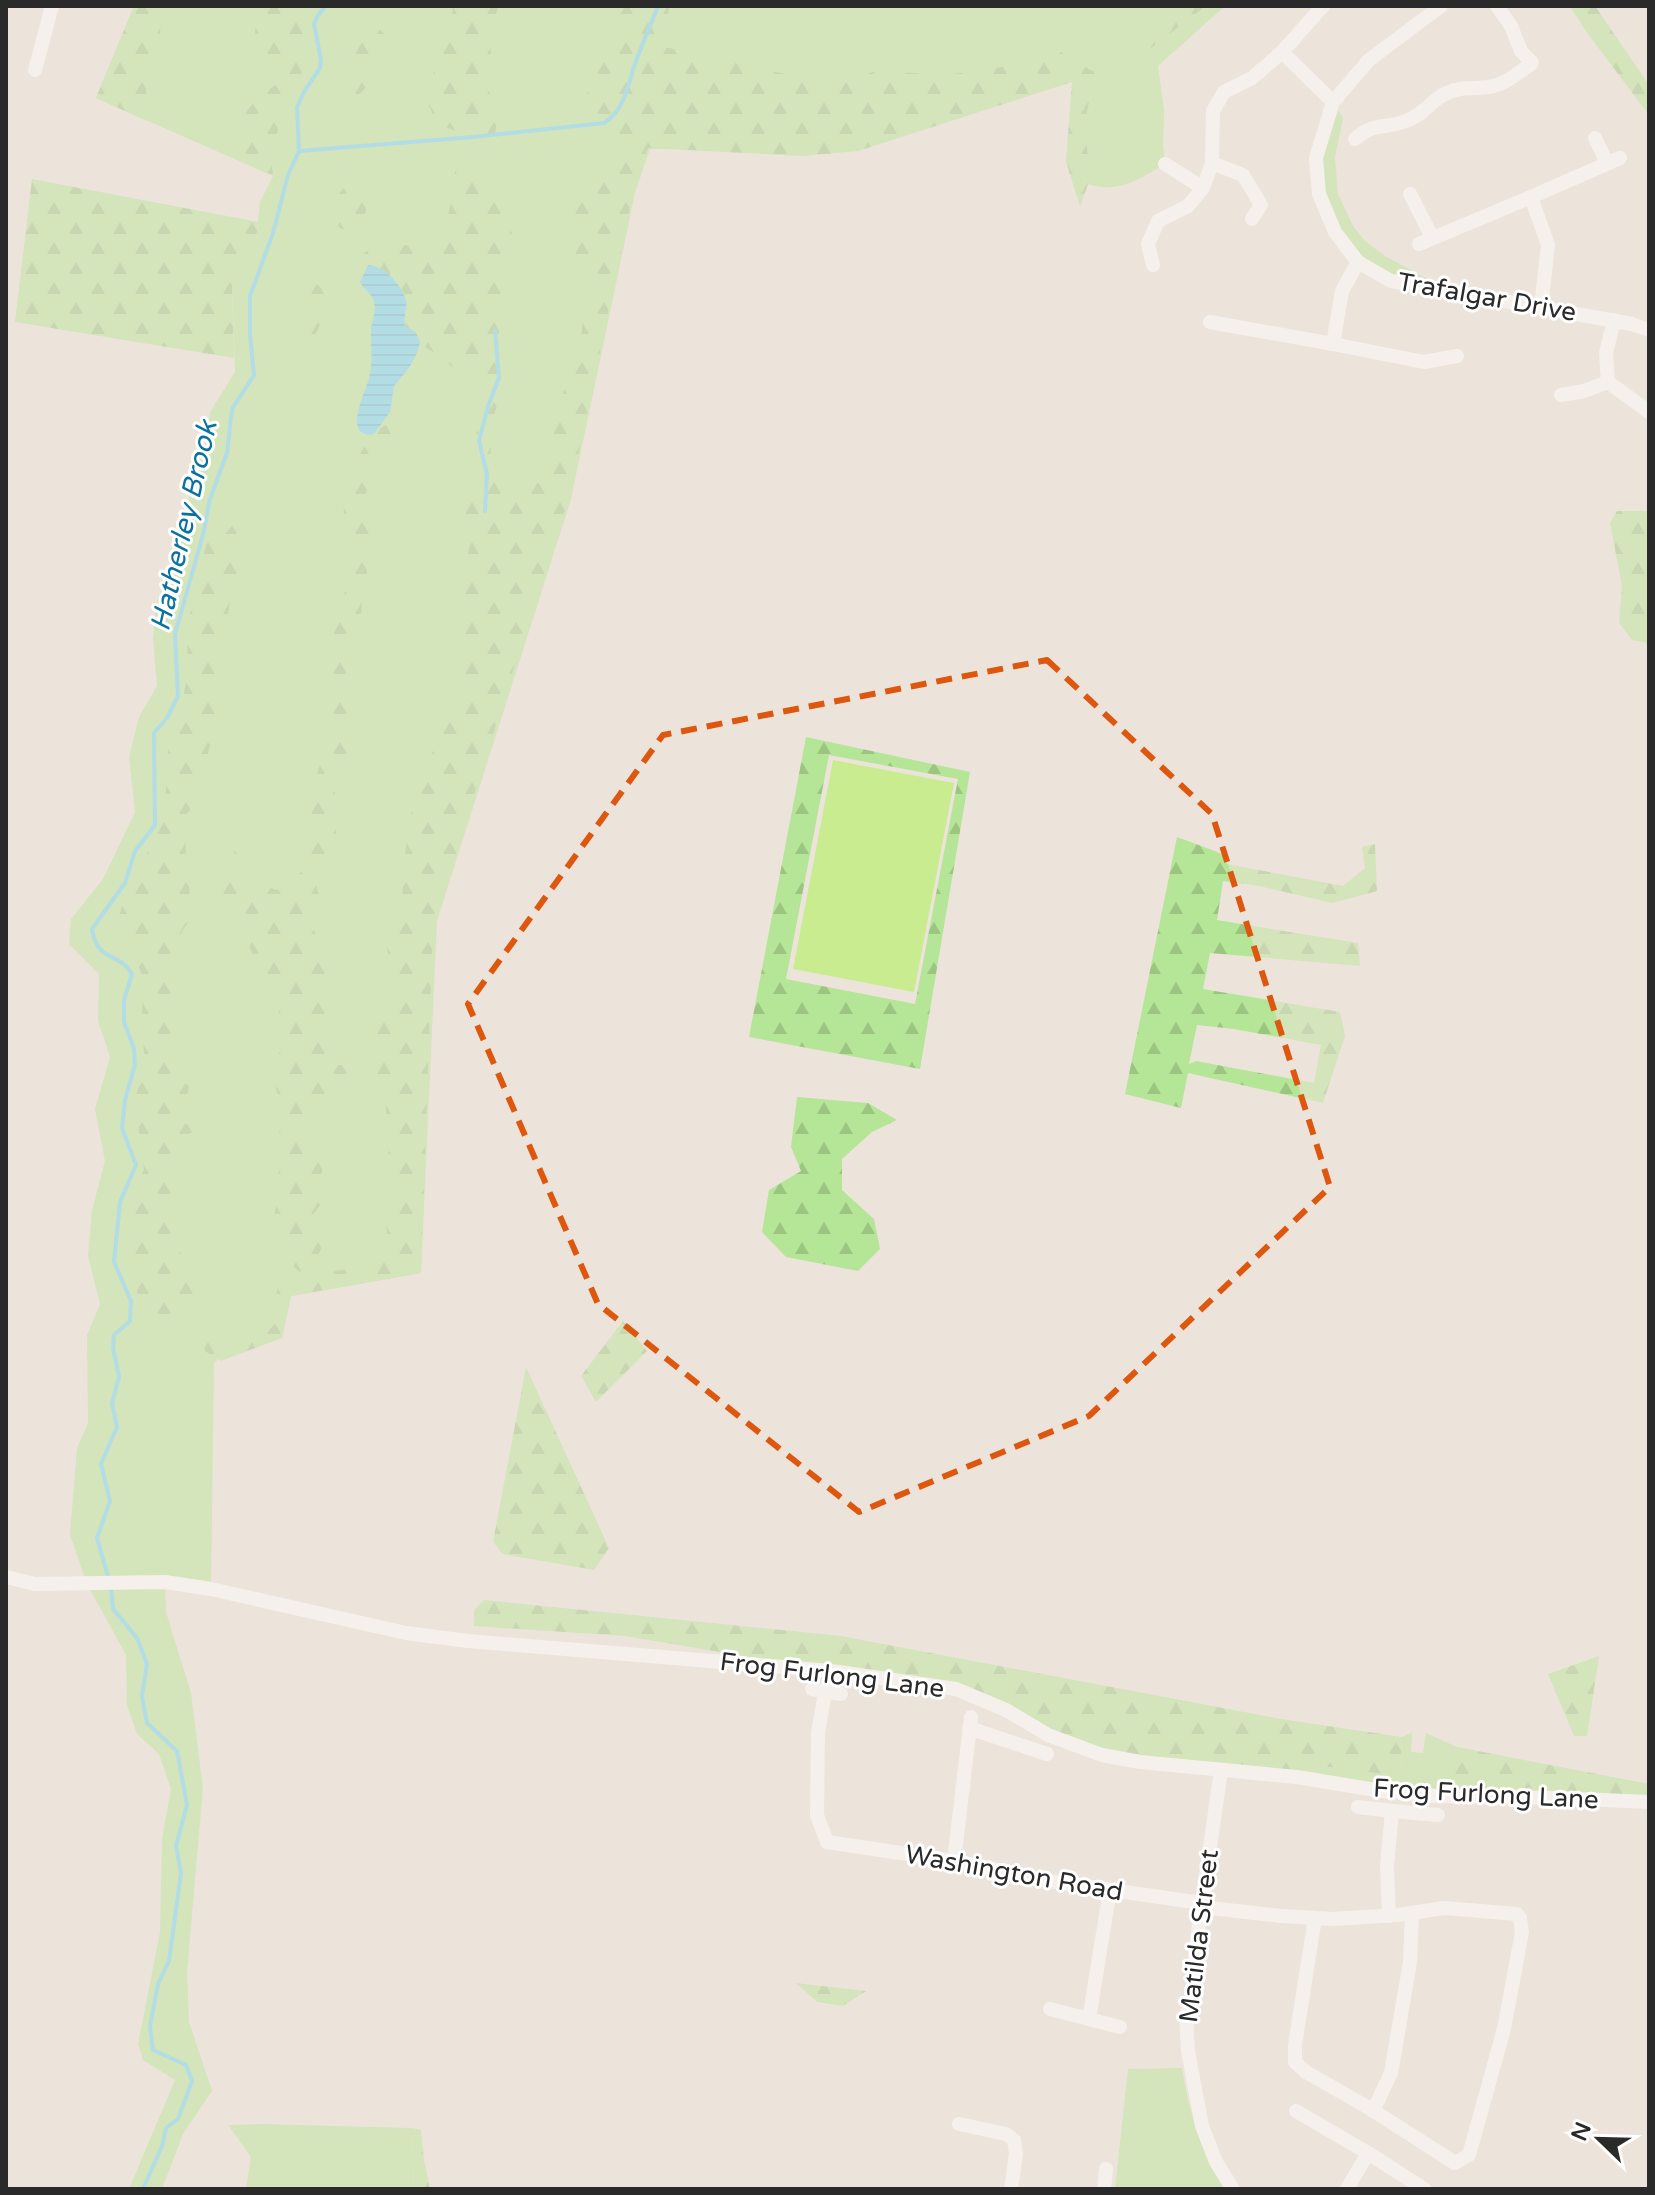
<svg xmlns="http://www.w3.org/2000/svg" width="1655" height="2195" font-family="'Varela Round',sans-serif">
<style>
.grass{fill:#b5e596}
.forest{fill:url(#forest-firs);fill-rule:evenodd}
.pitch{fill:#caec91}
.water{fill:url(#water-rules)}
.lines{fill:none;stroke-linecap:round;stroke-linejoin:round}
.stream{stroke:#6bd5f2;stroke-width:4}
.street{stroke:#fff;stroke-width:14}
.marked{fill:none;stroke:#de570e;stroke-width:6;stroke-dasharray:16 10;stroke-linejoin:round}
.labels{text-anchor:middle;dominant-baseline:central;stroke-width:6;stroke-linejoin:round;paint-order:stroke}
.street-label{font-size:26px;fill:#2a2a2a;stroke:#fff}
.water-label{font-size:28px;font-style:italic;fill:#0a729e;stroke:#fff}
</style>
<defs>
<pattern id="forest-firs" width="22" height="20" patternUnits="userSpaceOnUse" patternTransform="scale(2)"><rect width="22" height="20" fill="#b5e596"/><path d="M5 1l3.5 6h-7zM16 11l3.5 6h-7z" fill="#9cc581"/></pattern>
<pattern id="water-rules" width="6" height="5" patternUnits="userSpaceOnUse" patternTransform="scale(2)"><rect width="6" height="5" fill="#6bd5f2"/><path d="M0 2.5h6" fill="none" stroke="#5db7d0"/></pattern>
</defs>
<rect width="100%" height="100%" fill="#ece4db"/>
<g class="grass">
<path d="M134 6H1180L1126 49 1092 72 858 147 650 149 635 193 571 499 437 921 421 1273 291 1296 282 1338 222 1354 214 1363 211 1589 165 1583 166 1612 191 1693 203 1788 187 1972 189 2022 212 2091 183 2134 162 2189H129L175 2080 143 2060 138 2044 160 1932 162 1839 171 1789 159 1754 137 1734 127 1705 126 1655 87 1584 70 1535 77 1448 88 1423 87 1335 100 1304 88 1256 92 1210 105 1161 95 1109 110 1057 98 1021 99 974 69 944 71 919 103 879 135 812 129 757 139 717 157 686 153 638 157 601 180 543 190 494 208 444 210 412 235 372 232 284 256 239 260 202 273 176 96 98Z"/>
<path d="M1206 6H1225L1158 66 1164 110 1163 146 1165 164C1140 179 1117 194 1088 184L1082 174 1088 155 1084 125 1091 94Z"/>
<path d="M1333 102 1343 118 1335 157 1338 194 1353 226 1365 241 1385 256 1452 292 1391 281 1335 232 1316 158Z"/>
<path d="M1412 1732 1411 1752 1423 1753 1426 1733 1457 1747 1438 1769 1436 1796 1297 1777 1304 1764 1400 1776 1402 1737Z"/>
<path d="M1182 2068C1189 2113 1201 2149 1224 2189H1115L1128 2069Z"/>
<path d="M261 2124 412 2128 414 2189H246L251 2157 228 2125Z"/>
</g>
<g class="forest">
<path d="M134 6H166L162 12 158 53 145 74 147 121 96 98Z"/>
<path d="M257 6H312L302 29 312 58 292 86 270 154 273 175 226 155C233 147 240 137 243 127 244 120 245 114 249 108 257 97 268 90 279 83L278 75 267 73C255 59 253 24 257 6Z"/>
<path d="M453 6H499L490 29 491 62 484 80C492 102 501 108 495 133L473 137 445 127 435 118 429 106 434 68 451 26Z"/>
<path d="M632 6 644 8 647 6H669L664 47 775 72 842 84 873 72 953 74 1002 67 1054 48 1092 71 1126 49 1180 6H1206L1091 94 1084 125 1088 155 1082 174 1088 184 1080 207 1066 161 1072 82 858 151 803 156 648 148 634 187 569 499 555 537 433 925 421 1273 291 1296 282 1338 221 1361 205 1351 203 1339C230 1328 265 1350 279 1316 274 1303 275 1294 280 1281L297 1275 360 1268 374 1262 383 1253 387 1238 386 1212 392 1192 387 1170 389 1148 386 1109 384 1094 370 1075 338 1085 322 1102 306 1132 311 1147 324 1164C321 1175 318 1184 324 1194 320 1217 297 1215 324 1239 323 1251 311 1266 300 1272L290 1264 283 1250 274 1217 278 1195 280 1106 273 1073V1064L281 1050 283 1032 279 1012 274 994 253 955 237 918 244 909 241 899 236 896 227 901 220 897 223 886 230 879V865L242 829 247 850 245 869 247 880 276 890C290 884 301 869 311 867L323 910 313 929 324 949 329 969 328 1045 336 1065H367C368 1050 373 1031 379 1017 383 1007 391 1001 394 990 399 970 382 953 388 935 391 925 400 917 403 907 401 864 411 802 424 761L430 758 435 747 437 731 463 688 467 664 463 645 459 640 457 632 460 606 464 593V574L472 533C459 509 465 476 494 470L510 484 521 487 531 488 539 482 550 456 554 430 568 374 581 351 582 327 592 280 567 237V226L578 185C584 182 592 181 597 178 613 168 614 146 612 130L596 122 585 110 590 75 612 44 619 30V16L625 7Z"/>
<path d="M1570 6H1595L1649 85V115L1585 30Z"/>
<path d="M373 28 380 30 385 35C383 62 373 86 350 102L343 98C344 73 356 47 373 28Z"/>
<path d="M459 153 471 156 484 169 505 210 512 234 511 263 502 296 499 326V355L505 380 491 425V453L488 461 476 462 474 447 485 382 477 376 464 377C454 369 445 359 435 353 425 346 417 345 410 335 402 324 406 317 407 305 407 288 386 269 371 265L367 266 360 282 355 278C356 223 423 256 435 243 445 234 451 203 454 190 456 177 453 165 459 153Z"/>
<path d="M32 179 258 222 256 239 232 284 234 358 15 322Z"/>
<path d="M343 188 363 193C370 208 365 215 357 229 349 230 343 232 337 225V197Z"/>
<path d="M313 282C335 291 322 328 310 342 302 338 296 331 295 322 316 305 296 293 313 282Z"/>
<path d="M392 421 398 422 402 428 396 445 372 475 366 493 370 511 373 545 363 590 361 614 346 660 345 688 355 727 351 745 335 785V827L338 843 336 852 315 865 310 856 312 844 310 833 312 811 316 795 315 780 333 725 327 668 334 652V634L345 592 347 557 343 534 344 505 357 476 359 456 364 447 370 442 376 431Z"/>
<path d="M1617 511H1649V643L1632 640 1619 623 1622 586 1610 523Z"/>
<path d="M238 519 245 520 247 528 229 607 212 737 202 777 199 804 187 813 185 867 189 885 190 919 182 931 178 946 174 982 175 1012 172 1027 174 1043 178 1051 174 1070 179 1082 189 1085 183 1123 198 1129 181 1138 182 1147 178 1162 180 1199 174 1216 175 1241 185 1262 188 1283 199 1295 201 1310 198 1320 164 1316 152 1326 138 1321 139 1299 125 1249 128 1208 144 1169 135 1102 144 1058 141 973 120 913 124 899 164 819 169 740 181 710 186 682 189 617 208 537 220 540Z"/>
<path d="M806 737 970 772 920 1069 749 1037ZM829 755 958 779 915 1004 786 979Z"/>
<path d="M1177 837 1228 856 1227 864 1343 886 1365 868 1362 847 1375 844 1377 891 1332 903 1259 886 1223 881 1217 920 1358 943 1360 966 1210 953 1203 989 1340 1012 1345 1036 1323 1103 1188 1073 1181 1108 1125 1094ZM1197 1025 1234 1029 1321 1045 1314 1083 1196 1061 1189 1064Z"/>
<path d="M797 1097 868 1103 897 1120 872 1132 842 1159V1190L874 1219 880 1249 858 1271 786 1257 762 1232 769 1190 801 1171 791 1147Z"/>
<path d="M623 1321 647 1351 596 1402 581 1376Z"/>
<path d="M526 1367 609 1548 594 1570 503 1554 493 1542Z"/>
<path d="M484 1600 841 1636 1281 1719 1402 1737 1400 1776 1304 1764 1297 1777 1102 1755 956 1689 832 1671 625 1636 474 1626V1610Z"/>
<path d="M1599 1656 1587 1736H1574L1548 1674Z"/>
<path d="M1457 1747 1649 1784V1802L1436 1796 1438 1769Z"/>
<path d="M796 1983 866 1991 843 2006 817 2002Z"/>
<path d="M412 2128 421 2130 424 2160 430 2189H414Z"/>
</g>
<path class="pitch" d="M833 760 954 783 914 992 793 969Z"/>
<path class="water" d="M368 265C385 266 401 284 406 300 408 308 403 316 405 326L416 333 420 342 417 353 409 368 394 386 390 412 374 434C341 439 366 391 369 378 373 363 371 349 371 334 370 324 377 313 374 302 373 294 364 290 360 282Z"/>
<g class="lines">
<g class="stream">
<path d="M299 151 473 137 604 123C626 109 628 83 636 61 643 42 651 24 658 6"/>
<path d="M485 511 487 474 479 441 488 406 499 378 495 331"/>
<path d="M109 1580 97 1538 110 1501 101 1464 117 1427 112 1403 119 1377 113 1348 114 1335 130 1321 131 1301 114 1262 120 1202 136 1165 122 1128 125 1100 135 1065 134 1049 124 1022V1000L132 974C119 951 98 964 92 929L125 883 135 851 155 825 154 733 167 718 178 696 175 634 204 531 210 499 227 453 232 409 254 375 250 334V296L273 233 288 175 299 151 297 107 304 92 320 68 321 60 314 24 318 15 326 6"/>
<path d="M111 1588 113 1609 137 1638 147 1664 142 1696 147 1723 177 1751 187 1805 176 1846 181 1873 169 1961 158 1984 150 2026 153 2050 186 2065 192 2081 178 2119 166 2128 162 2146 143 2189"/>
</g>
<g class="street">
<path d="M1441 6 1369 60 1333 102 1316 158 1319 194 1335 232 1358 262 1391 281 1632 324 1649 330"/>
<path d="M1282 52 1323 6"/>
<path d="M35 70 52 6"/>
<path d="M1595 138 1607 163"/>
<path d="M1355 139C1374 122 1385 129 1406 121 1426 114 1430 100 1447 93 1462 86 1473 89 1489 87 1506 84 1518 73 1532 63L1521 51 1511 26 1497 6"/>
<path d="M1212 163 1243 175 1261 205 1252 219"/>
<path d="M1165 164 1203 188"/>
<path d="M1410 194 1432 237"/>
<path d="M1531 197 1620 158"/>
<path d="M1419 244 1531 197 1548 245 1541 307"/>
<path d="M1153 265 1148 244 1158 221 1188 206 1203 188 1212 163 1213 111 1224 92 1252 78 1282 52 1333 102"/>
<path d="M1614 320 1606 353 1608 382 1649 412"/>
<path d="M1210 322 1333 344 1342 291 1358 262"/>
<path d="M1333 344 1424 362 1457 356"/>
<path d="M1561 395 1584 391 1608 382"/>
<path d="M6 1577 35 1584 165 1582 211 1589 406 1633 468 1641 832 1671 956 1689 1006 1710 1048 1735 1102 1755 1140 1762 1297 1777 1382 1791 1436 1796 1557 1798 1649 1802"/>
<path d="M812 1689 841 1694"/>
<path d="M825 1692 818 1733 817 1815 827 1842 954 1861 1049 1881 1201 1903"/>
<path d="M969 1728 1047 1754"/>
<path d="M1221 1770 1196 1945 1191 2005 1186 2014 1188 2051 1202 2126 1216 2162 1233 2189"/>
<path d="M1358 1807 1392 1811"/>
<path d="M954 1861 971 1717"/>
<path d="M1201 1907 1281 1916 1333 1919 1398 1915 1444 1908 1517 1914 1520 1918 1522 1932 1504 2029 1469 2155 1455 2163 1369 2108 1306 2072 1295 2062V2045L1315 1918"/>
<path d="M1389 1916 1387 1865 1392 1811 1438 1815"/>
<path d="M1050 2009 1120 2027"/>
<path d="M1089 2019 1110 1890"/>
<path d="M1296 2111 1368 2153 1424 2189"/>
<path d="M1373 2111 1391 2073 1410 1962 1412 1914"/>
<path d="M959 2124 1006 2134 1014 2140 1016 2154 1011 2189"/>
<path d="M1104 2189 1106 2169"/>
<path d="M1347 2189 1368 2153"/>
</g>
</g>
<path d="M0 0H1655V2195H0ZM1047 660 1212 814 1330 1187 1089 1416 859 1512 598 1304 468 1004 663 735Z" fill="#ece4db" fill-opacity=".55" fill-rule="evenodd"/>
<path class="marked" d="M1047 660 1212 814 1330 1187 1089 1416 859 1512 598 1304 468 1004 663 735Z"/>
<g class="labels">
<g class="street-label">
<text transform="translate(1487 297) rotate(10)">Trafalgar Drive</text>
<text transform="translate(832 1675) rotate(7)">Frog Furlong Lane</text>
<text transform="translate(1486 1794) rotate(3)">Frog Furlong Lane</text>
<text transform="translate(1014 1873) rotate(10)">Washington Road</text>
<text transform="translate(1199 1936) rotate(-83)">Matilda Street</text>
</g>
<g class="water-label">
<text transform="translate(184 526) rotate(-77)">Hatherley Brook</text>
</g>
</g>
<rect width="1655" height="2195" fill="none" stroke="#2a2a2a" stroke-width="16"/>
<g transform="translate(1599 2139) rotate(293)" stroke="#ffffff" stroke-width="6" paint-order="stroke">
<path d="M0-6L14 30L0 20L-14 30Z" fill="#2a2a2a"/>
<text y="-12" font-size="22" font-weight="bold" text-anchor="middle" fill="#2a2a2a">N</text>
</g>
</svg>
